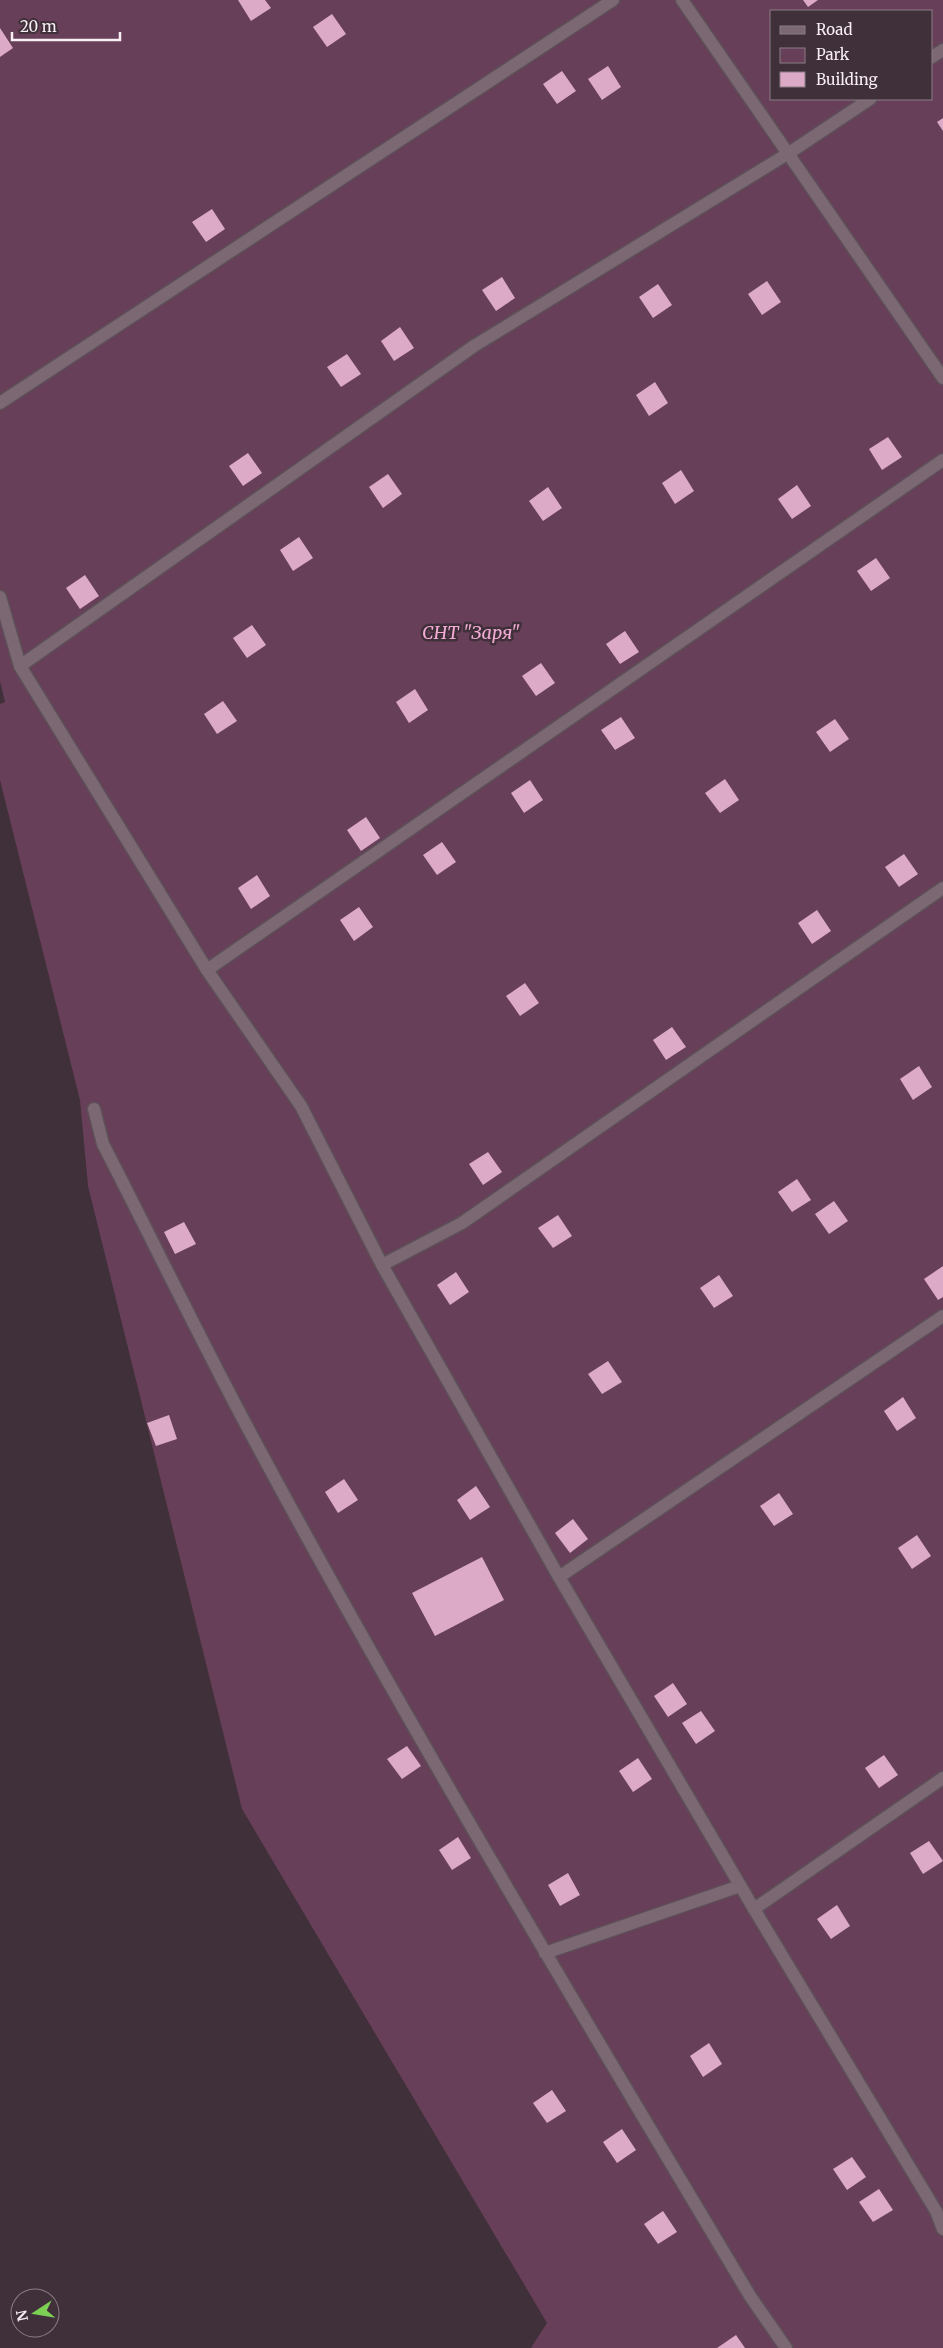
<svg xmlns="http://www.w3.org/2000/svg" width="943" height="2348" font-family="Merriweather,serif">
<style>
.green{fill:#673f58;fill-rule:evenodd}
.building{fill:#dcaac7}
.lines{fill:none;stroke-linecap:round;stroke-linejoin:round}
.lane-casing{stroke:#5d5058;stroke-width:15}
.street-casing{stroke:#5d5058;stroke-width:15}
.lane{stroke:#7b6873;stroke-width:12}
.street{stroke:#7b6873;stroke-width:12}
.labels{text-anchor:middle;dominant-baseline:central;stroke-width:5;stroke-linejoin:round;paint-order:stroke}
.park-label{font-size:18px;font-style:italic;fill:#f4acd7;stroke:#40303a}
</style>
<rect width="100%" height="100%" fill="#40303a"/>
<path class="green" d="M0 0H943V2348H531L547 2323 242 1809 88 1186 80 1100 0 780V704L5 702 0 681ZM772 11H932V99H772Z"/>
<g class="building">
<path d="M238 0H265L271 8 251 21Z"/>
<path d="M803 0H818L808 7Z"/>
<path d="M332 14 346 34 327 47 313 27Z"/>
<path d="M0 28 13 48 0 57Z"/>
<path d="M608 66 621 87 602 100 588 79Z"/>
<path d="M562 71 576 91 557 104 543 84Z"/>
<path d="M943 118V131L937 122Z"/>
<path d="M212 209 225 229 206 242 192 222Z"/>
<path d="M502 277 515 298 496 311 482 290Z"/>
<path d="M767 281 781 302 762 315 748 294Z"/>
<path d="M658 284 672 305 653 318 639 297Z"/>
<path d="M400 327 414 348 394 361 381 341Z"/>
<path d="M347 354 361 374 341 387 327 367Z"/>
<path d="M655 382 668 403 649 416 636 395Z"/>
<path d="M888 437 902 457 882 470 869 449Z"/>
<path d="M248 453 262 473 243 486 229 466Z"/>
<path d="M681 470 694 491 675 504 662 483Z"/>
<path d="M388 474 402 494 383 508 369 487Z"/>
<path d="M797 485 811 506 792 519 778 499Z"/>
<path d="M548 487 562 508 543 521 529 501Z"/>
<path d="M299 537 313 558 293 571 280 550Z"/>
<path d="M876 558 890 578 871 591 857 571Z"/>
<path d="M85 575 99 596 80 609 66 588Z"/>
<path d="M252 625 266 645 247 658 233 638Z"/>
<path d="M625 631 639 652 620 664 606 644Z"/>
<path d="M541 663 555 683 536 696 522 676Z"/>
<path d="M415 689 428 710 409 723 396 702Z"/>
<path d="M223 701 237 721 217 734 204 714Z"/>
<path d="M621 717 635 738 615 750 601 730Z"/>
<path d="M835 719 849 739 830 752 816 732Z"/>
<path d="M725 779 739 800 720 813 705 793Z"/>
<path d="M530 780 543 800 524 813 511 793Z"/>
<path d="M366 817 380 838 361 851 347 830Z"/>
<path d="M442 842 456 862 437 875 423 855Z"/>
<path d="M904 854 918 874 899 887 885 867Z"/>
<path d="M257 875 270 896 251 909 238 888Z"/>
<path d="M359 907 373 927 354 941 340 920Z"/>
<path d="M817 910 831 931 812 944 798 923Z"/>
<path d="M525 983 539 1003 520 1016 506 996Z"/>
<path d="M672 1027 686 1047 666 1060 653 1040Z"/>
<path d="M919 1066 932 1087 913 1100 900 1079Z"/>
<path d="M488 1152 502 1172 483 1185 469 1164Z"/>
<path d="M797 1179 811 1200 792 1212 778 1192Z"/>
<path d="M834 1201 848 1221 829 1234 815 1214Z"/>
<path d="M558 1215 572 1236 553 1248 538 1228Z"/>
<path d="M184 1222 196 1244 175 1254 164 1232Z"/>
<path d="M943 1266V1297L938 1300 924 1279Z"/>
<path d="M456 1272 469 1292 450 1305 437 1285Z"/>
<path d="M719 1275 733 1296 714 1308 700 1288Z"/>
<path d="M608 1361 622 1382 602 1394 588 1374Z"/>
<path d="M903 1397 916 1418 897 1431 884 1411Z"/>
<path d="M169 1415 177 1439 156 1446 147 1423Z"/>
<path d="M344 1479 358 1500 338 1513 325 1492Z"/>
<path d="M476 1486 490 1507 470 1520 457 1500Z"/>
<path d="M779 1493 793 1514 774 1526 760 1506Z"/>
<path d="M573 1519 588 1539 570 1553 555 1533Z"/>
<path d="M917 1535 931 1556 912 1569 898 1548Z"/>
<path d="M482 1557 504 1600 435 1636 412 1593Z"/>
<path d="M673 1683 687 1704 668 1717 654 1696Z"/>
<path d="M701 1711 715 1731 696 1744 682 1723Z"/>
<path d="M407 1746 421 1766 402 1779 387 1759Z"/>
<path d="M884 1755 898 1775 879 1788 865 1768Z"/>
<path d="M638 1758 652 1779 633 1792 619 1771Z"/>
<path d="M458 1837 471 1858 452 1870 439 1850Z"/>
<path d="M929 1841 943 1861 923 1874 910 1853Z"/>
<path d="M568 1873 580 1895 560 1906 548 1885Z"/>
<path d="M837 1905 850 1926 831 1939 817 1919Z"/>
<path d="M709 2043 722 2064 703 2077 690 2056Z"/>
<path d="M552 2090 566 2111 547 2123 533 2103Z"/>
<path d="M622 2129 636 2150 617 2163 603 2142Z"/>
<path d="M852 2157 866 2177 847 2190 833 2169Z"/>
<path d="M879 2189 893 2210 873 2222 859 2202Z"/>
<path d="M663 2211 677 2232 658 2244 644 2224Z"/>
<path d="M736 2335 745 2348H717Z"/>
</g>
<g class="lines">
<g class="lane-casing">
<g id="lane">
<path d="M932 57 943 50"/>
<path d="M0 403 613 0"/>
<path d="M0 597 20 666 207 970 301 1106 382 1265 559 1577 754 1909 936 2211 943 2229"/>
<path d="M20 666 474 346 789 153 870 99"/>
<path d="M207 970 943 460"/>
<path d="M94 1109 103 1144C153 1241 200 1339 251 1434 408 1727 580 2011 750 2296L786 2348"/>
<path d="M382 1265 462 1223 943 888"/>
<path d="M559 1577 943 1316"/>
<path d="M754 1909 943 1778"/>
<path d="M545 1953 740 1886"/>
</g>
</g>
<g class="street-casing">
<path id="street" d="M682 0 943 378"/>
</g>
<use href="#lane" class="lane"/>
<use href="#street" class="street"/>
</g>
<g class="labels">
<g class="park-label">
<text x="471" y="632">СНТ "Заря"</text>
</g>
</g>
<rect x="770" y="10" width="162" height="90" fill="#40303a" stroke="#8a7c84"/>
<rect x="780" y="26" width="25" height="8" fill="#7b6873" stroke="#8a7c84"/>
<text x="816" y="35" font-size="15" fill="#f8eef4">Road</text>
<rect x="780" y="48" width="25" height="15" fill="#673f58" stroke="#8a7c84"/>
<text x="816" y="60" font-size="15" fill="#f8eef4">Park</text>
<rect x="780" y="72" width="25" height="15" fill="#dcaac7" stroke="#8a7c84"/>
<text x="816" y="85" font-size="15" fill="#f8eef4">Building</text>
<g transform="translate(35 2313) rotate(258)"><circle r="24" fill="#40303a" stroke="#8a7c84"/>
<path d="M0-4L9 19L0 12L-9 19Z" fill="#7cd155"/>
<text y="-8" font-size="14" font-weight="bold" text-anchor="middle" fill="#f8eef4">N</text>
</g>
<path d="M12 32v8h108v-8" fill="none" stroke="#f8eef4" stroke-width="2.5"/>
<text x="20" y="32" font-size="15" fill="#f8eef4" stroke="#40303a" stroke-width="4" paint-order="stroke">20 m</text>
</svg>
